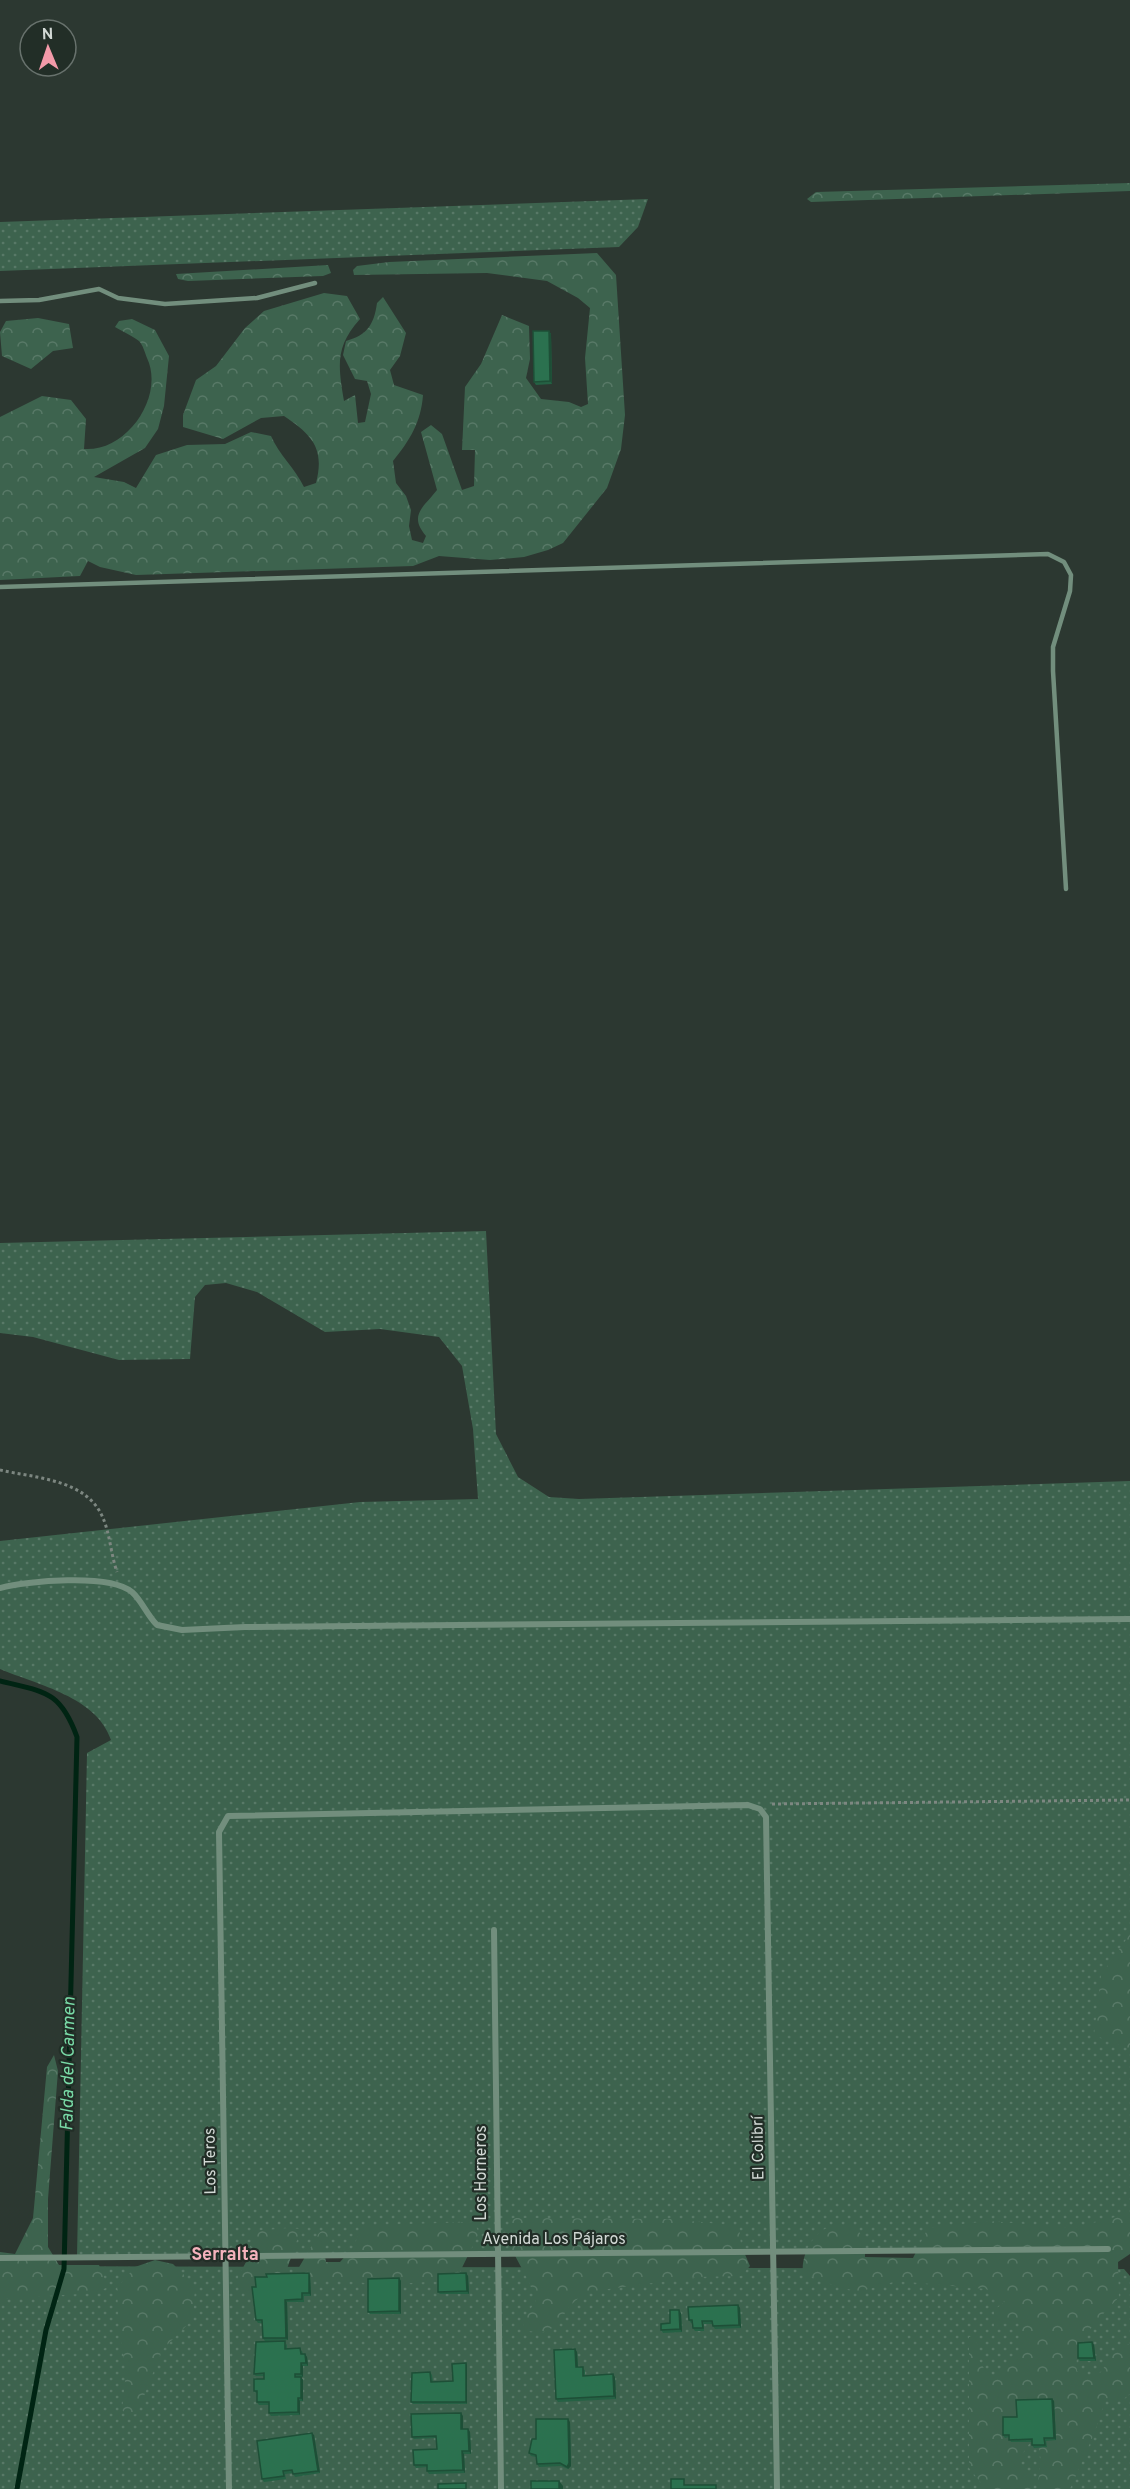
<svg xmlns="http://www.w3.org/2000/svg" width="1130" height="2489" font-family="Overpass,sans-serif">
<style>
.grass{fill:url(#grass-dots)}
.forest{fill:url(#forest-crowns)}
.lines{fill:none;stroke-linecap:round;stroke-linejoin:round}
.stream{stroke:#002413;stroke-width:5}
.path{stroke:#7d8781;stroke-width:3;stroke-dasharray:3 3;stroke-linecap:butt}
.service{stroke:#728e7d;stroke-width:4.5}
.minor{stroke:#728e7d;stroke-width:6}
.wall{fill:#256144}
.shaded-wall{fill:#1e4f37}
.building{fill:#2b714f;stroke:#1e4f37;stroke-width:1.5}
.labels{text-anchor:middle;dominant-baseline:central;stroke-width:4.5;stroke-linejoin:round;paint-order:stroke}
.street-label{font-size:16px;fill:#d2d9d5;stroke:#222e27}
.water-label{font-size:18px;font-style:italic;fill:#79dba7;stroke:#222e27}
.neighbourhood-label{font-size:18px;font-weight:bold;fill:#f5b2bc;stroke:#222e27}
</style>
<defs>
<pattern id="grass-dots" width="8" height="8" patternUnits="userSpaceOnUse" patternTransform="scale(1.5)"><rect width="8" height="8" fill="#3d634e"/><path d="M2 2h.1M6 6h.1" fill="none" stroke="#587967" stroke-width="1.8" stroke-linecap="round"/></pattern>
<pattern id="forest-crowns" width="20" height="18" patternUnits="userSpaceOnUse" patternTransform="scale(1.5)"><rect width="20" height="18" fill="#3d634e"/><path d="M2 6a3 3 0 1 1 6 0M12 15a3 3 0 1 1 6 0" fill="none" stroke="#587967"/></pattern>
</defs>
<rect width="100%" height="100%" fill="#2c3831"/>
<g class="grass">
<path d="M648 199 638 227 619 247 0 271V222Z"/>
<path d="M486 1231 496 1434 518 1477 549 1497 579 1499 1130 1481V2253L1108 2249 77 2257 87 1753 111 1740C97 1697 38 1685 0 1669V1541L360 1502 478 1499 473 1429 462 1366 439 1337 380 1329 325 1332 257 1292 226 1283 205 1285 195 1297 190 1359 119 1360 33 1337 0 1333V1243Z"/>
<path d="M0 2266 1124 2269 1130 2276V2489H0Z"/>
</g>
<g class="forest">
<path d="M1130 183V191L811 202 807 199 816 192Z"/>
<path d="M597 253 616 275 625 415 621 449 607 488 563 543 548 550 524 557 490 560 439 556 413 566 136 575 100 567 88 561 80 576 0 580V417L42 396 71 400 86 419 84 449C127 452 165 396 147 358 145 353 143 345 139 341 133 336 123 332 115 327L119 321 132 319 155 330 169 356 164 406 158 429 145 448 94 477 124 482 136 488 156 455 187 445 225 444 251 432 271 436C279 455 295 468 304 487L316 483C325 448 312 435 284 416L261 418 223 439 183 427V415L196 380 216 366 245 328 264 311 324 293 347 296 360 319C335 347 338 365 344 401L355 395 358 423 365 422 371 394 367 381 355 379 343 355 346 341C367 335 374 325 377 303L383 297 406 333 400 356 390 370 394 385 423 395C421 422 410 440 393 461L396 483 406 496 411 510 409 526 412 540 423 543 426 536C408 515 424 507 437 490L421 432 431 425 442 434 462 490 474 486 475 450H462L465 387 481 364 502 315 529 326 530 359 526 378 541 399 569 402 581 407 588 404 585 358 590 308 578 298 547 281 487 273 354 275 353 270 357 266 389 262Z"/>
<path d="M328 265 331 273 323 276 188 281 178 279 176 274Z"/>
<path d="M38 318 69 324 73 348 53 351 31 369 2 356 0 332 6 321Z"/>
<path d="M1130 1934V2049L1094 2035 1101 1975Z"/>
<path d="M54 2055 58 2071 48 2199V2247L59 2265H99L108 2287 95 2293 0 2299V2252L15 2254 33 2218 47 2067Z"/>
<path d="M1130 2213V2254L1118 2262 1119 2297C1101 2317 1073 2341 1077 2371L1092 2377 1101 2372 1117 2347 1130 2344V2394L1121 2401 1106 2398 1094 2434 1070 2489H1037L1041 2461 1036 2434 1023 2453 1020 2465 1032 2475V2489H986L969 2468V2337L976 2336 979 2360 989 2377 1004 2371 1019 2353V2320L994 2326V2310L1005 2302 986 2289 897 2281 858 2292 827 2283 803 2273C801 2257 811 2235 827 2228 834 2225 848 2227 856 2227L865 2241V2257L913 2258 928 2228 989 2221 1074 2228Z"/>
<path d="M513 2218 671 2219 739 2226 741 2245 750 2266 741 2276 697 2277 594 2291C574 2298 567 2307 559 2325L541 2333 523 2330 524 2318 536 2301 529 2282 503 2233Z"/>
<path d="M474 2222 479 2233 456 2280 382 2285 338 2280 305 2281 298 2269 319 2233 326 2228 332 2231 324 2249 326 2262H340L352 2249 362 2228 376 2225Z"/>
<path d="M288 2228 301 2229 281 2286 264 2292 250 2293 240 2284 238 2277 246 2262 254 2231Z"/>
<path d="M155 2260 173 2264 195 2286 193 2319 162 2350 137 2414 128 2415 122 2410 126 2372 119 2327 117 2288 135 2267Z"/>
</g>
<g class="lines">
<path class="stream" d="M0 1681C44 1692 60 1690 77 1737L64 2269 46 2330 17 2489"/>
<g class="path">
<path d="M0 1470C35 1478 87 1479 103 1518 110 1534 111 1555 117 1572"/>
<path d="M772 1804 1130 1800"/>
</g>
<g class="service">
<path d="M0 301 39 300 99 289 118 298 165 304 257 298 315 283"/>
<path d="M0 587 1048 554 1064 562 1071 575 1070 591 1053 647V671L1066 889"/>
</g>
<g class="minor">
<path d="M0 1588C27 1581 109 1573 132 1592 142 1601 147 1615 157 1625L182 1630 245 1627 1130 1619"/>
<path d="M494 1930 501 2489"/>
<path d="M0 2258 1108 2249"/>
<path d="M229 2489 219 1832 228 1816 748 1805 760 1809 766 1817 777 2489"/>
</g>
</g>
<g class="wall">
<path d="M549 331 551 334 552 384 536 385 534 382Z"/>
<path d="M466 2273 468 2276 469 2294H440L438 2292Z"/>
<path d="M310 2276 311 2296H304V2302H287L288 2340 265 2341 263 2338V2323H258L256 2320V2287Z"/>
<path d="M399 2278 401 2281V2314H370L368 2312Z"/>
<path d="M738 2305 740 2308 741 2328 715 2329 713 2326 712 2324H704V2331H695L693 2328V2323H691L689 2320Z"/>
<path d="M681 2313 682 2332 663 2333 661 2330Z"/>
<path d="M1092 2342 1094 2345 1096 2361H1080L1078 2358Z"/>
<path d="M287 2344V2348L302 2351 303 2354 307 2357 308 2366H303V2377H301L303 2380V2401H300V2415L271 2416 269 2413V2405H259L257 2402V2393H256L254 2391 264 2379V2376H256L254 2374Z"/>
<path d="M575 2349 577 2352 578 2367 585 2370V2376L615 2377 616 2399 558 2402 556 2399Z"/>
<path d="M466 2363 467 2366V2404H413L411 2402 430 2372 432 2375 433 2382 453 2381Z"/>
<path d="M1052 2399 1054 2401 1056 2440 1046 2441 1047 2447 1034 2448 1032 2445V2442H1011L1009 2437 1005 2438 1003 2435 1017 2417Z"/>
<path d="M463 2416V2429H468L470 2432 471 2454H464L465 2473 429 2474 427 2471V2467L416 2468 414 2465 437 2449 436 2438 414 2439 412 2437Z"/>
<path d="M570 2422 571 2466 568 2469 561 2466 539 2467 537 2464 536 2457 531 2456 529 2453 536 2439Z"/>
<path d="M314 2435 320 2473 295 2477 293 2473 285 2474 286 2479 264 2482 262 2479Z"/>
</g>
<g class="shaded-wall">
<path d="M549 331 551 334 552 384 550 381Z"/>
<path d="M309 2273 310 2276 311 2296 309 2293Z"/>
<path d="M466 2273 468 2276 469 2294 467 2291Z"/>
<path d="M399 2278 401 2281V2314L399 2311Z"/>
<path d="M285 2300 287 2302 288 2340 286 2338Z"/>
<path d="M738 2305 740 2308 741 2328 739 2325Z"/>
<path d="M679 2310 681 2313 682 2332 680 2329Z"/>
<path d="M1092 2342 1094 2345 1096 2361 1094 2358Z"/>
<path d="M575 2349 577 2352 578 2370 576 2367Z"/>
<path d="M305 2354 307 2357 308 2366 306 2363Z"/>
<path d="M301 2363 303 2366V2377L301 2374Z"/>
<path d="M466 2363 467 2366V2404L466 2402Z"/>
<path d="M613 2374 615 2377 616 2399 614 2396Z"/>
<path d="M301 2377 303 2380V2401L301 2398Z"/>
<path d="M298 2398 300 2401V2415L298 2412Z"/>
<path d="M1052 2399 1054 2401 1056 2440 1054 2438Z"/>
<path d="M461 2413 463 2416V2432L461 2429Z"/>
<path d="M568 2419 570 2422 571 2466 568 2469 567 2467Z"/>
<path d="M468 2429 470 2432 471 2454 469 2451Z"/>
<path d="M312 2433 314 2435 320 2473 318 2471Z"/>
<path d="M462 2451 464 2454 465 2473 463 2470Z"/>
<path d="M559 2481 563 2486V2489H559Z"/>
</g>
<g class="building">
<path d="M533 331H549L550 381 534 382Z"/>
<path d="M309 2273V2293H302V2299L285 2300 286 2338H263L262 2320H256L252 2287H256L255 2277H267L266 2274Z"/>
<path d="M466 2273 467 2291 438 2292V2274Z"/>
<path d="M399 2278V2311L368 2312V2279Z"/>
<path d="M738 2305 739 2325 713 2326 712 2321H702L703 2328H693L692 2320H689L688 2307Z"/>
<path d="M670 2310H679L680 2329 661 2330V2324L670 2323Z"/>
<path d="M285 2341V2349L300 2348 301 2354H305L306 2363H301V2374H295V2377H301V2398H298V2412L269 2413V2402H257V2391H254V2379H264V2373L254 2374 256 2342Z"/>
<path d="M1092 2342 1094 2358H1078V2343Z"/>
<path d="M575 2349 576 2367H583V2376L613 2374 614 2396 556 2399 554 2350Z"/>
<path d="M466 2363V2402H411L412 2373 430 2372 431 2382 453 2381 452 2364Z"/>
<path d="M1052 2399 1054 2438H1044L1045 2445H1032V2439L1009 2440V2435H1003V2417H1017L1016 2400Z"/>
<path d="M461 2413V2429H468L469 2451H462L463 2470 427 2471V2465H414L413 2450 437 2449 436 2436 412 2437 411 2414Z"/>
<path d="M536 2419H568L569 2463 567 2467 560 2463 537 2464 536 2455 529 2453 532 2439H536Z"/>
<path d="M312 2433 318 2471 293 2474 292 2470 283 2471 284 2476 262 2479 257 2441Z"/>
<path d="M671 2479H684V2485H716V2489H671Z"/>
<rect x="531" y="2481" width="28" height="8"/>
<path d="M466 2483V2489H438V2484Z"/>
</g>
<g class="labels">
<g class="street-label">
<text transform="translate(759 2148) rotate(-91)">El Colibrí</text>
<text transform="translate(211 2161) rotate(-91)">Los Teros</text>
<text transform="translate(482 2173) rotate(-90)">Los Horneros</text>
<text x="554" y="2240">Avenida Los Pájaros</text>
</g>
<g class="water-label">
<text transform="translate(69 2064) rotate(-89)">Falda del Carmen</text>
</g>
<g class="neighbourhood-label">
<text x="225" y="2255">Serralta</text>
</g>
</g>
<g transform="translate(48 48) rotate(358)"><circle r="28" fill="#222e27" stroke="#68726d" stroke-width="1.5"/>
<path d="M0-4.5L10 22L0 15L-10 22Z" fill="#f39aa9"/>
<text y="-9" font-size="16" font-weight="bold" text-anchor="middle" fill="#d2d9d5">N</text>
</g>
</svg>
